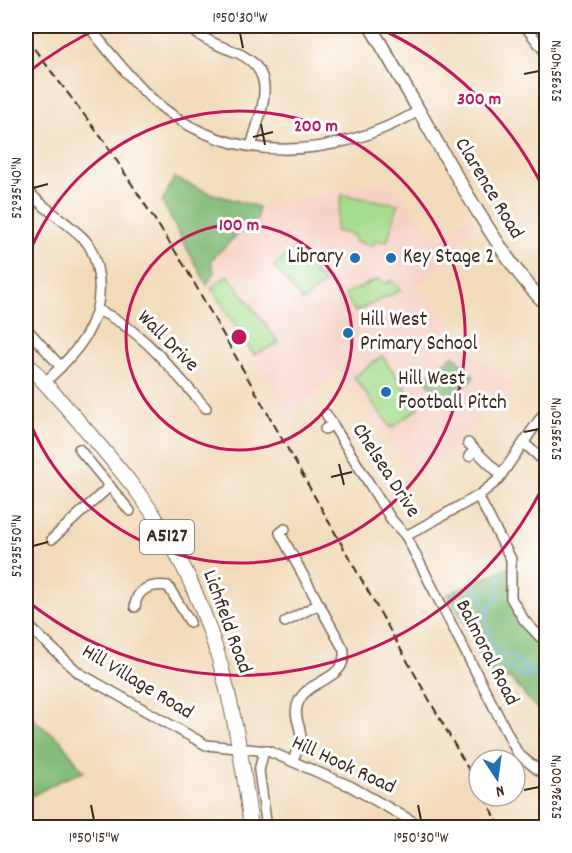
<svg xmlns="http://www.w3.org/2000/svg" width="572" height="853" font-family="Dekko,sans-serif">
<style>
.built{fill:#f6d1c5}
.green{fill:#a5dd8e;stroke:#708456;stroke-width:1.5}
.forest{fill:#84bc79;stroke:#60734c;stroke-width:1.5}
.lines{fill:none;stroke-linecap:round;stroke-linejoin:round}
.stream{stroke:#73b7e9;stroke-width:2}
.street-casing{stroke:#7b6855;stroke-width:12}
.secondary-casing{stroke:#7b6855;stroke-width:15}
.primary-casing{stroke:#7b6855;stroke-width:16}
.street{stroke:#fff;stroke-width:9}
.secondary{stroke:#fff;stroke-width:12}
.primary{stroke:#fff;stroke-width:14}
.rail{stroke:#3b2a1e;stroke-width:2;stroke-dasharray:9 4.5;stroke-linecap:butt}
.ticks{fill:none;stroke:#3b2a1e;stroke-width:2}
.ring{fill:none;stroke:#c2185b;stroke-width:3}
.poi-dot{fill:#1f6fb2;stroke:#fff;stroke-width:2}
.labels{text-anchor:middle;dominant-baseline:central;stroke-width:6;stroke-linejoin:round;paint-order:stroke}
.shield{fill:#fff;stroke:#766a62;stroke-width:1.5}
.shield-label{font-size:20px;font-weight:bold;fill:#3b2a1e}
.street-label{font-size:21px;fill:#3b2a1e;stroke:#fff}
.poi-label{font-size:21px;fill:#3b2a1e;stroke:#fff;text-anchor:start}
.centre{fill:#c2185b;stroke:#fff;stroke-width:3}
.ring-label{font-size:18px;text-anchor:middle;font-weight:bold;fill:#c2185b;stroke:#fff;stroke-width:6;stroke-linejoin:round;paint-order:stroke}
.neatline{fill:none;stroke:#3b2a1e;stroke-width:2}
.ticks-label{font-size:15px;text-anchor:middle;fill:#3b2a1e}
</style>
<rect width="100%" height="100%" fill="#fff"/>
<filter id="ink" filterUnits="userSpaceOnUse"><feTurbulence type="fractalNoise" baseFrequency=".0167" numOctaves="2"/><feDisplacementMap in="SourceGraphic" scale="12" xChannelSelector="R" yChannelSelector="G"/><feConvolveMatrix kernelMatrix="1 2 1 2 8 2 1 2 1" color-interpolation-filters="sRGB"/></filter>
<filter id="wash" filterUnits="userSpaceOnUse"><feTurbulence type="fractalNoise" baseFrequency=".008" numOctaves="4" result="noise"/><feDisplacementMap in="SourceGraphic" scale="24" xChannelSelector="R" yChannelSelector="G"/><feGaussianBlur stdDeviation="1.35" result="paint"/><feColorMatrix in="noise" values="0 0 0 0 0 0 0 0 0 0 0 0 0 0 0 0 0 1.4 0 .05"/><feComposite in="paint" operator="in"/></filter>
<g filter="url(#wash)">
<rect width="100%" height="100%" fill="#f2dbbb"/>
<path class="built" d="M174 178 210 193 258 207 382 182 404 196 439 241 470 214 476 224 422 284 460 339 512 388 420 479 338 371 290 417 254 355 186 251 162 202Z"/>
<g class="green">
<path d="M342 195 398 204 387 242 375 240 373 246 354 241V235L335 231Z"/>
<path d="M295 249 324 284 303 301 274 266Z"/>
<path d="M228 275 279 343 254 355 211 288Z"/>
<path d="M378 279 387 284 390 280 401 290 355 312 345 294Z"/>
<path d="M382 356 419 408 391 428 354 377Z"/>
</g>
<g class="forest">
<path d="M174 178 210 193 258 207 257 220H252L211 260 214 272 207 285 162 202Z"/>
<path d="M454 355 474 377 447 403 424 379Z"/>
<path d="M509 567C516 602 516 624 546 647V719L511 679 494 678 448 594Z"/>
<path d="M26 714 60 740 84 772 61 780 26 799Z"/>
</g>
<g class="lines">
<g class="stream">
<path d="M502 569 497 599 486 612 492 647 518 661 546 687"/>
<path d="M472 578 487 608"/>
<path d="M482 654 491 653 496 660 524 676 531 673"/>
</g>
</g>
</g>
<g filter="url(#ink)">
<g class="lines">
<g class="street-casing">
<g id="street">
<path d="M88 26C108 50 128 77 151 98 229 169 333 159 419 111"/>
<path d="M188 26C200 38 216 45 233 51 282 70 261 108 251 147"/>
<path d="M525 26 546 53"/>
<path d="M26 189C43 209 67 221 85 240 93 249 96 261 98 273 106 321 77 353 44 383"/>
<path d="M97 310C143 329 173 372 206 408"/>
<path d="M26 328 61 367"/>
<path d="M333 425 391 519 406 536 518 754 546 776"/>
<path d="M325 429 333 425 326 414"/>
<path d="M468 443 475 450 469 456"/>
<path d="M525 444 546 463"/>
<path d="M79 449 130 511"/>
<path d="M475 450 501 475"/>
<path d="M478 496 511 559V598L524 620 540 637 546 639"/>
<path d="M285 529 280 533 344 650C347 680 311 679 300 699 291 715 301 723 301 739 300 746 295 754 293 760"/>
<path d="M406 536 478 496 497 481 546 410"/>
<path d="M52 539 110 486"/>
<path d="M135 607C136 588 152 584 168 586L190 622"/>
<path d="M285 622 319 604"/>
<path d="M26 624 79 673 206 745 268 751 350 786 424 828"/>
<path d="M264 750 259 771 267 828"/>
</g>
</g>
<g class="secondary-casing">
<path id="secondary" d="M370 26C407 87 440 151 478 212 499 245 518 277 546 304"/>
</g>
<g class="primary-casing">
<path id="primary" d="M26 362C64 405 104 448 139 494 212 592 237 709 251 828"/>
</g>
<use href="#street" class="street"/>
<use href="#secondary" class="secondary"/>
<use href="#primary" class="primary"/>
<g class="rail">
<path d="M26 38 104 141 184 265 479 788"/>
<path d="M484 796 501 828"/>
</g>
</g>
</g>
<path class="ticks" d="M240 33 243 48M524 74 539 71M261 124 265 145M253 137 273 132M33 188 48 184M524 432 539 429M339 464 344 485M331 477 352 472M33 546 48 542M524 790 539 787M91 805 94 820M418 805 421 820"/>
<g class="ring">
<circle cx="239" cy="337" r="113"/>
<path d="M26 262A226 226 0 1 1 26 412"/>
<path d="M546 480A339 339 0 0 1 26 600M26 74A339 339 0 0 1 104 26M374 26A339 339 0 0 1 546 194"/>
</g>
<g class="poi-dot">
<circle cx="355" cy="258" r="6"/>
<circle cx="391" cy="258" r="6"/>
<circle cx="348" cy="333" r="6"/>
<circle cx="386" cy="392" r="6"/>
</g>
<g class="labels">
<rect class="shield" x="140" y="520" width="54" height="34" rx="4.5"/>
<g class="shield-label">
<text x="167" y="537">A5127</text>
</g>
<g class="street-label">
<text transform="translate(488 189) rotate(59)">Clarence Road</text>
<text transform="translate(167 342) rotate(45)">Wall Drive</text>
<text transform="translate(385 471) rotate(57)">Chelsea Drive</text>
<text transform="translate(226 622) rotate(70)">Lichfield Road</text>
<text transform="translate(486 653) rotate(63)">Balmoral Road</text>
<text transform="translate(137 683) rotate(31)">Hill Village Road</text>
<text transform="translate(343 766) rotate(25)">Hill Hook Road</text>
</g>
<g class="poi-label">
<text x="343" y="258" text-anchor="end">Library</text>
<text x="403" y="258">Key Stage 2</text>
<text x="360" y="321">Hill West<tspan x="360" dy="24">Primary School</tspan></text>
<text x="398" y="380">Hill West<tspan x="398" dy="24">Football Pitch</tspan></text>
</g>
</g>
<circle cx="239" cy="337" r="9" class="centre"/>
<g class="ring-label">
<text x="479" y="104">300 m</text>
<text x="316" y="131">200 m</text>
<text x="239" y="230">100 m</text>
</g>
<rect width="572" height="853" fill="none" stroke="#fff" stroke-width="66"/>
<g transform="translate(497 778) rotate(167)"><circle r="28" fill="#ffffff" stroke="#b1aaa5" stroke-width="1.5"/>
<path d="M0-4.5L10 22L0 15L-10 22Z" fill="#1f6fb2"/>
<text y="-9" font-size="16" font-weight="bold" text-anchor="middle" fill="#3b2a1e">N</text>
</g>
<rect x="33" y="33" width="506" height="787" class="neatline"/>
<g class="ticks-label">
<text x="240" y="22">1°50'30"W</text>
<text transform="translate(556 71) rotate(-90)" y="5">52°35'40"N</text>
<text transform="translate(16 188) rotate(-90)" y="5">52°35'40"N</text>
<text transform="translate(556 429) rotate(-90)" y="5">52°35'50"N</text>
<text transform="translate(16 546) rotate(-90)" y="5">52°35'50"N</text>
<text transform="translate(556 787) rotate(-90)" y="5">52°36'00"N</text>
<text x="94" y="842">1°50'15"W</text>
<text x="421" y="842">1°50'30"W</text>
</g>
</svg>
